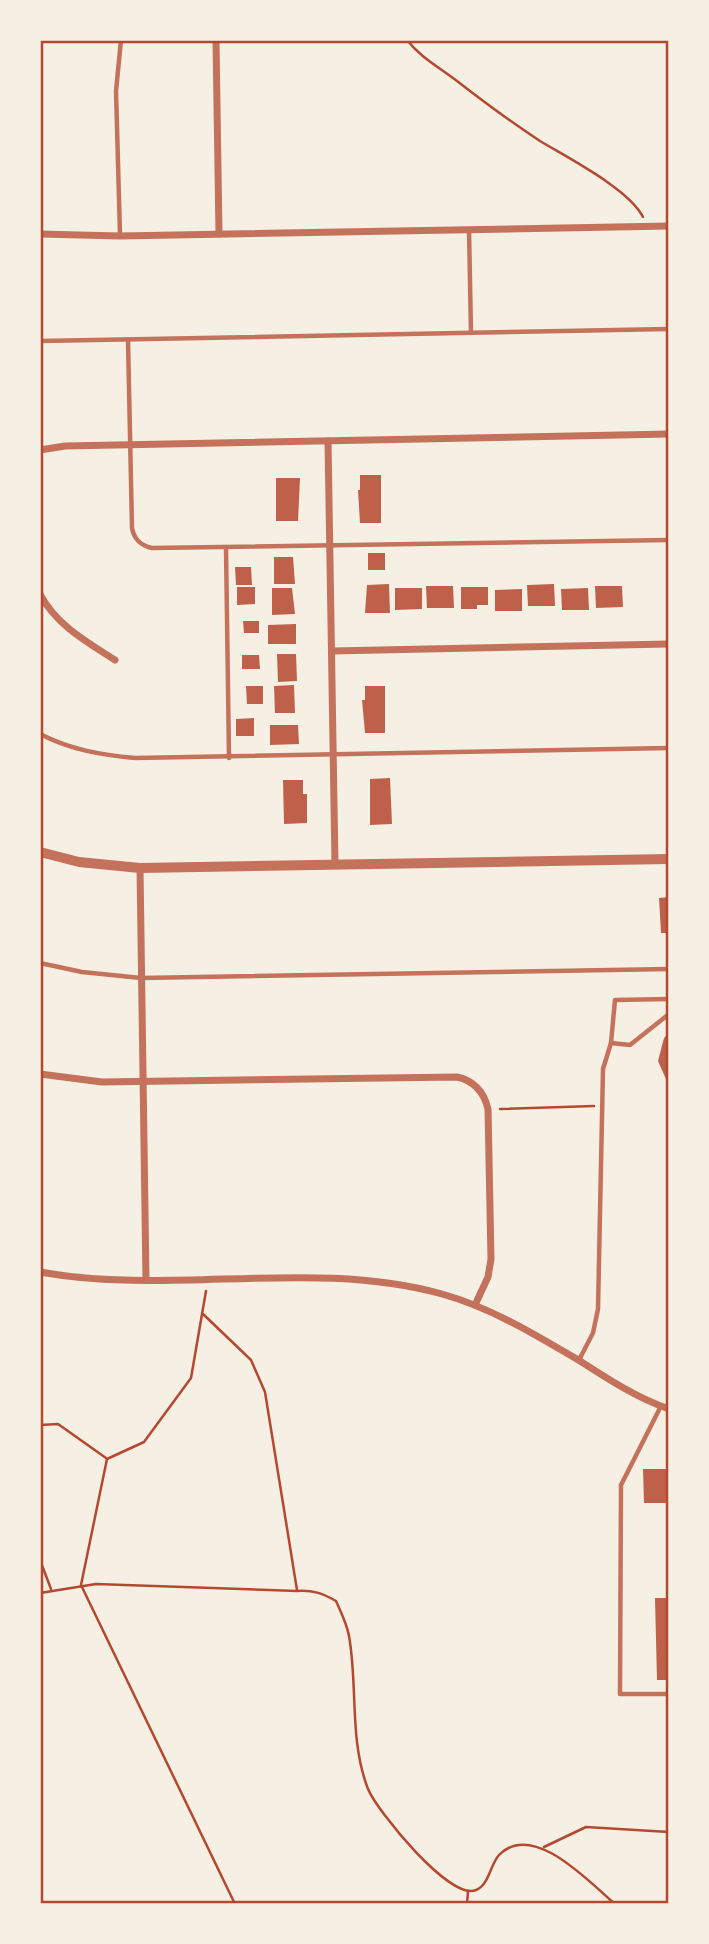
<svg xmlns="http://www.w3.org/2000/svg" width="709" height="1944" font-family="'PT Sans Narrow',sans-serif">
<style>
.building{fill:#bf614a}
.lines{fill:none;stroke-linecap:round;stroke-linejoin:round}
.path{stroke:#b5482f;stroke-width:2.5}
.service{stroke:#c5725c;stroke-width:4.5}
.minor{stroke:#c5725c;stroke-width:7}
.tertiary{stroke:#c5725c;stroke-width:10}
.neatline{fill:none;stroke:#b5482f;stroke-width:2.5}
</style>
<rect width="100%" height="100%" fill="#f6efe4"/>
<g class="building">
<path d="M360 475H381V523H360L358 490H360Z"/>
<path d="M276 478H300L298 521H276Z"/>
<rect x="368" y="553" width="17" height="17"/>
<path d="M274 557H293L295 584H274Z"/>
<path d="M235 567H251L252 585H236Z"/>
<path d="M389 584 390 613H365L367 585Z"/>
<path d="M554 584 555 606H528L527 585Z"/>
<path d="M426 586H453L454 608H427Z"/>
<path d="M595 586H622L623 607 596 608Z"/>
<path d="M237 587H255V604L237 605Z"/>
<path d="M461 587H488V605H477V609H461Z"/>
<path d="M272 588H292L295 614 272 615Z"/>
<path d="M395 588H422V609L395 610Z"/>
<path d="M588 588 589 610H562L561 589Z"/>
<path d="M522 589V611H495V590Z"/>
<path d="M243 621H259V633H244Z"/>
<path d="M296 624V644H268V625Z"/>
<path d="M277 654H296L297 681 278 682Z"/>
<path d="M242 655H259L260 669H242Z"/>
<path d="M294 685 295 713H275L274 686Z"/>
<path d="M246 686H263V704H247Z"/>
<path d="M365 686H385V733H365L362 700H365Z"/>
<path d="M254 718V736H236V719Z"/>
<path d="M270 725H298L299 744 270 745Z"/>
<path d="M390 778 392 824 370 825V779Z"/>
<path d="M283 780H303V794H307V823L284 824Z"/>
<path d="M669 897V933H661L659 898Z"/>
<path d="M669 1033V1086L658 1061 664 1038Z"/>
<path d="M643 1469H669V1503H644Z"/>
<path d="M655 1598H669V1680H657Z"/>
</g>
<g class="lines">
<g class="path">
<path d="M407 40C421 58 439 67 457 81 484 102 511 122 540 141 568 158 629 189 643 217"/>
<path d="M500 1109 594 1106"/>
<path d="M206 1291 191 1378 144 1442 107 1459 81 1585 235 1904"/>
<path d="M203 1314 251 1360 265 1392 297 1590"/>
<path d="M40 1425 58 1424 106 1458"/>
<path d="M40 1560 51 1589"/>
<path d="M40 1593 96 1584 297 1591C313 1590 322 1593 336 1601 341 1612 347 1624 349 1636 358 1686 349 1740 368 1789 377 1811 450 1901 476 1890 489 1885 490 1865 499 1855 533 1820 590 1883 615 1904"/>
<path d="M544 1847 586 1827 669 1832"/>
<path d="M467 1904 468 1891"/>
</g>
<g class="service">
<path d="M469 230 471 333"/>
<path d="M120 235 116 91 121 40"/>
<path d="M128 340 132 528C134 539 140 545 152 548L669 540"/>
<path d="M40 341 669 329"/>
<path d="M226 548 229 758"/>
<path d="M40 734C71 750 102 755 135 758L669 748"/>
<path d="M40 963 82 972 141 978 669 969"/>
<path d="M611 1043 630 1045 669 1014"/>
<path d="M579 1360 593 1333 598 1309 603 1069 611 1043 615 1000 669 999"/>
<path d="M661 1406 621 1485 620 1694H669"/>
</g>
<g class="minor">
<path d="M216 40 219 234"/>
<path d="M40 234 120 236 669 226"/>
<path d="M328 441 335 864"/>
<path d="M40 450 65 446 669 434"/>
<path d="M40 594C56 625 87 642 115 660"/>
<path d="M332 651 669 644"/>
<path d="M140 868 146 1280"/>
<path d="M40 1074 102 1082 457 1077C475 1081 484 1092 488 1109L491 1259 488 1277 475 1305"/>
<path d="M40 1272C173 1296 311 1258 442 1294 492 1308 536 1335 580 1361 608 1379 637 1398 669 1409"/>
</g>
<path class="tertiary" d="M40 852 79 862 140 868 669 859"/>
</g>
<rect width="709" height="1944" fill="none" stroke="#f6efe4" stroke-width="84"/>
<rect x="42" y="42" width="625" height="1860" class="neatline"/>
</svg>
